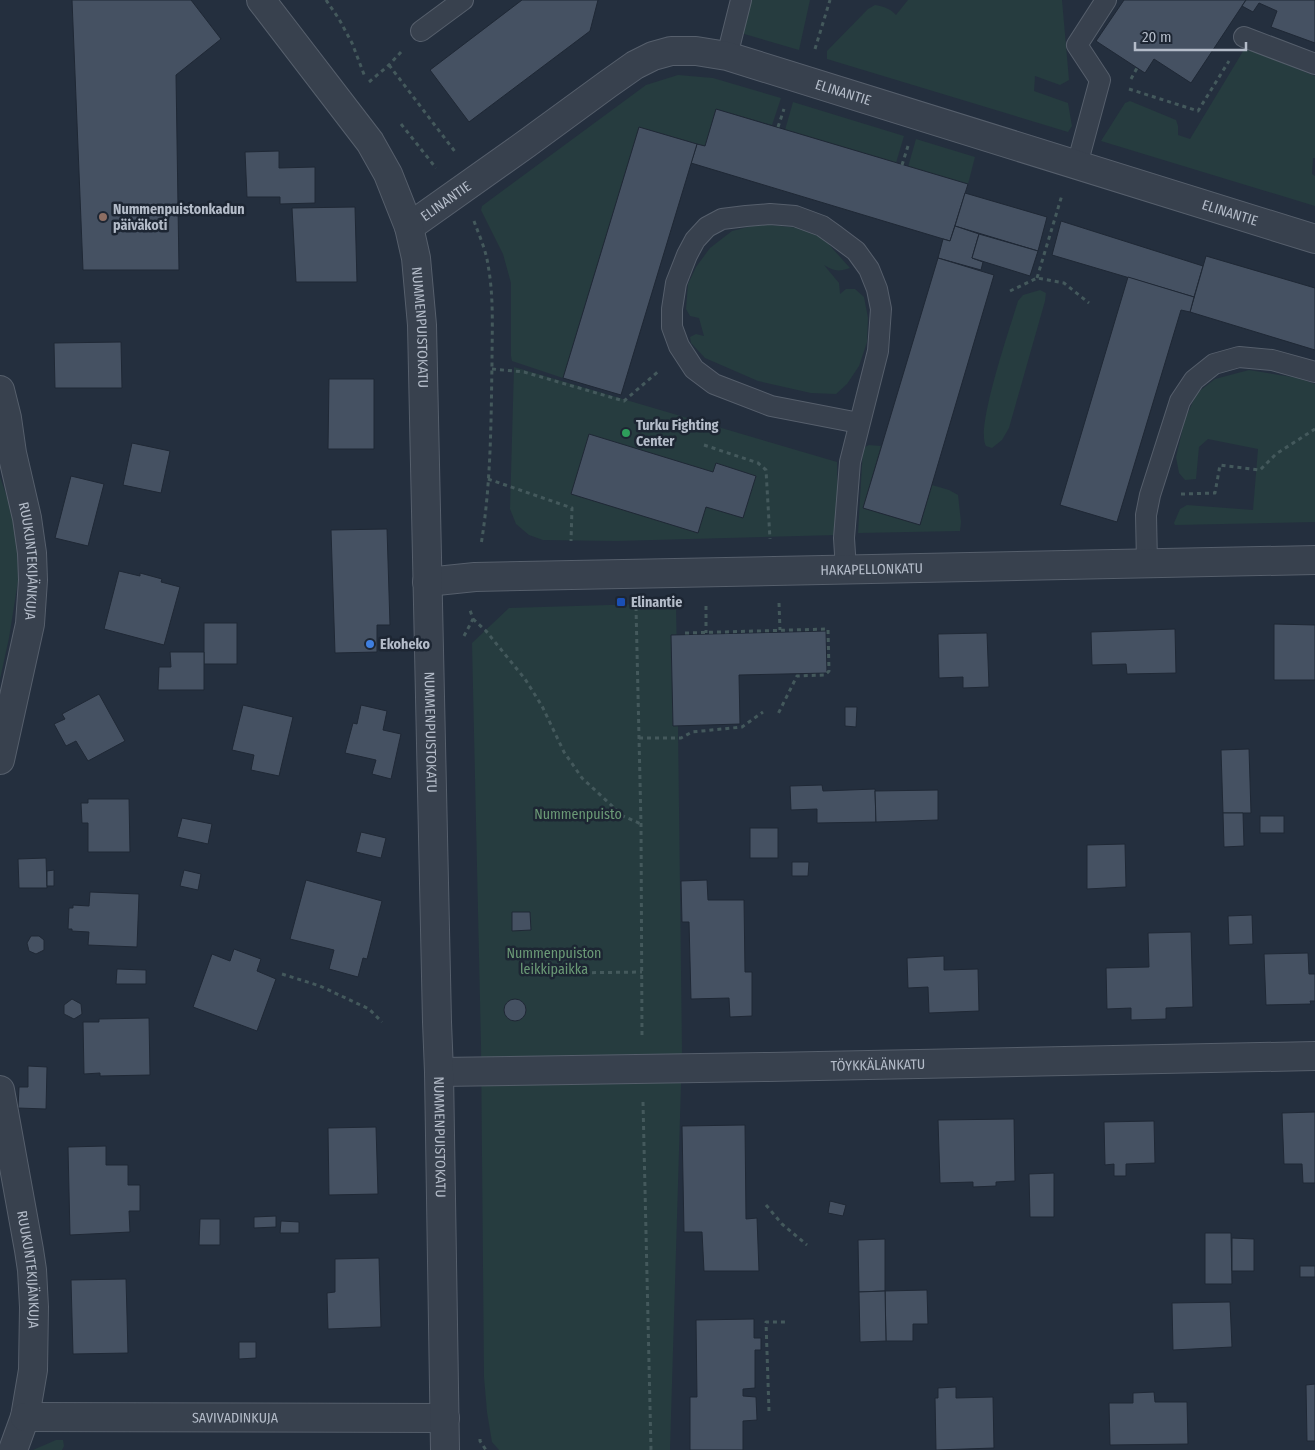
<svg xmlns="http://www.w3.org/2000/svg" width="1315" height="1450" font-family="'Fira Sans Condensed',sans-serif">
<style>
.green{fill:#263c3f}
.building{fill:#455162;stroke:#1f2835}
.lines{fill:none;stroke-linecap:round;stroke-linejoin:round}
.service-casing{stroke:#565f6c;stroke-width:22}
.minor-casing{stroke:#565f6c;stroke-width:30}
.tertiary-casing{stroke:#565f6c;stroke-width:30}
.path{stroke:#44595c;stroke-width:3;stroke-dasharray:4 4;stroke-linecap:butt}
.service{stroke:#38414e;stroke-width:20}
.minor{stroke:#38414e;stroke-width:28}
.tertiary{stroke:#38414e;stroke-width:28}
.education-dot{fill:#8d6e63;stroke:#1d2633;stroke-width:2}
.leisure-dot{fill:#2e9e5b;stroke:#1d2633;stroke-width:2}
.transit-dot{fill:#1a4fb4;stroke:#1d2633;stroke-width:2}
.shop-dot{fill:#3f7fe0;stroke:#1d2633;stroke-width:2}
.labels{text-anchor:middle;dominant-baseline:central;stroke-width:5;stroke-linejoin:round;paint-order:stroke}
.street-label{font-size:14px;fill:#b4bcc9;stroke:#1d2633}
.poi-label{font-size:14px;font-weight:bold;fill:#b4bcc9;stroke:#1d2633;text-anchor:start}
.park-label{font-size:14px;fill:#6b9a76;stroke:#1d2633}
</style>
<rect width="100%" height="100%" fill="#242f3e"/>
<g class="green">
<path d="M751 0H810L799 50 741 33Z"/>
<path d="M908 0H1062L1069 80 1060 85 1035 76 1034 91 1068 103 1072 126 1068 132 827 59V51L868 9 875 5C883 6 891 9 896 15Z"/>
<path d="M1245 48 1315 76V158H1313L1312 174 1315 176V206L1101 141 1125 103 1130 101 1176 120 1178 126V135L1190 139Z"/>
<path d="M678 75 713 78 781 98 772 125 716 109 705 146 639 127 563 378 512 361 511 356V283L503 254 481 210 482 206 646 85Z"/>
<path d="M793 102 904 136 896 163 785 130Z"/>
<path d="M916 139 975 157 968 184 908 167Z"/>
<path d="M760 224 800 228 824 239 850 268C839 272 833 271 824 265L839 283 840 294 846 289H855L864 297 868 318 867 342 859 366 847 384 836 394 811 393 758 381 705 358 691 343 690 337 696 334 704 336 699 318 690 316 686 309 688 284 696 267 710 248 732 231Z"/>
<path d="M1040 290 1046 293 1045 301 1009 428 1002 440 992 448 986 446C975 429 1011 325 1018 301L1023 295Z"/>
<path d="M514 367 837 462 838 535 616 541 543 540 529 535 516 524 510 509Z"/>
<path d="M1249 370 1298 378 1315 384V522L1175 525 1174 523 1180 509 1187 505 1253 510 1258 449 1208 439 1199 447 1196 479 1185 480 1179 473 1176 457 1185 419 1197 393 1215 379Z"/>
<path d="M869 445 881 446 863 508 920 525 932 485 949 490 958 495 961 522 960 531 858 533 863 448Z"/>
<path d="M0 477 17 525 18 581 9 638 0 679Z"/>
<path d="M642 604H676L678 726 682 1051 670 1450H499L492 1442 487 1412 484 1377 481 1045 472 643 509 608Z"/>
<path d="M56 1440H63L64 1446 62 1450H33Z"/>
</g>
<g class="building">
<path d="M72 0H191L221 39 176 75 179 270H83Z"/>
<path d="M522 0H598L590 31 469 122 430 70Z"/>
<path d="M1124 0H1246L1191 83 1154 59 1145 73 1096 41Z"/>
<path d="M1246 0H1315V43L1271 27 1277 11 1259 3 1253 12 1242 6Z"/>
<path d="M716 109 968 184 950 241 691 163 697 144 705 146Z"/>
<path d="M639 127 697 144 621 395 563 378Z"/>
<path d="M279 151V168L315 167V203L280 204V197H247L245 152Z"/>
<path d="M965 193 1047 217 1038 251 955 226Z"/>
<path d="M355 207 357 282H296L292 208Z"/>
<path d="M1061 221 1203 266 1194 297 1052 255Z"/>
<path d="M955 226 979 234 972 258 983 262 981 270 938 258 943 239 950 241Z"/>
<path d="M979 234 1038 251 1030 276 972 258Z"/>
<path d="M1206 256 1315 288V350L1190 312Z"/>
<path d="M938 258 994 275 920 525 863 508Z"/>
<path d="M1128 277 1194 297 1190 312 1181 310 1117 522 1060 505Z"/>
<path d="M121 342 122 388H55L54 343Z"/>
<path d="M329 379H374V449H328Z"/>
<path d="M589 434 713 472 716 463 756 476 743 518 706 507 698 533 571 494Z"/>
<path d="M132 443 170 451 161 493 123 485Z"/>
<path d="M71 476 104 484 88 546 55 538Z"/>
<path d="M387 529 390 625H377V652L335 653 331 530Z"/>
<path d="M119 571 140 576V573L162 579 161 582 180 587 164 645 104 629Z"/>
<rect x="204" y="623" width="33" height="41"/>
<path d="M1274 624 1315 625V680H1274Z"/>
<path d="M1175 629 1176 673 1127 674 1126 664 1092 665 1091 632Z"/>
<path d="M826 631 827 673 739 675 740 724 673 726 671 635Z"/>
<path d="M987 633 989 687 963 688V677L939 678 938 634Z"/>
<path d="M170 652H204V690H158L159 667H171Z"/>
<path d="M99 694 125 741 88 761 76 741 66 746 54 724 65 719 62 714Z"/>
<path d="M243 705 293 717 279 776 251 770 254 755 232 750Z"/>
<path d="M361 705 387 711 383 730 401 734 391 779 372 774 376 760 345 753 353 723 357 724Z"/>
<path d="M845 707H857L856 727 845 726Z"/>
<path d="M1249 749 1251 813H1223L1221 750Z"/>
<path d="M822 785 823 791 875 789 876 822 817 823V809L791 810 790 786Z"/>
<path d="M938 790V820L876 822 875 791Z"/>
<path d="M88 799H129L130 852H88V823H82L81 803H88Z"/>
<path d="M1223 813H1243L1244 846 1224 847Z"/>
<rect x="1260" y="816" width="24" height="17"/>
<path d="M182 818 212 824 208 844 177 837Z"/>
<rect x="750" y="828" width="28" height="30"/>
<path d="M361 832 386 838 381 858 356 852Z"/>
<path d="M1125 844 1126 887 1087 889V845Z"/>
<path d="M46 858 47 888H19L18 859Z"/>
<path d="M792 862H809L808 876H792Z"/>
<path d="M54 870V886H47V871Z"/>
<path d="M184 870 201 874 198 890 180 886Z"/>
<path d="M306 880 382 901 367 959 363 958 358 977 329 969 334 950 290 939Z"/>
<path d="M707 880 708 900H744L745 972H752V1016L730 1017 729 998 691 999 689 922H682L681 881Z"/>
<path d="M90 892 139 894 137 947 88 945 89 932 72 931V929H68L69 908H73V905L89 906Z"/>
<path d="M512 912H530L531 930 512 931Z"/>
<path d="M1252 915 1253 944 1229 945 1228 916Z"/>
<path d="M1191 932 1193 1007 1166 1008V1019L1131 1020V1008L1107 1009 1106 968 1149 967 1148 933Z"/>
<path d="M31 936H39L44 940V950L36 954 29 951 27 943Z"/>
<path d="M234 949 261 959 257 971 276 979 257 1031 193 1007 212 954 230 961Z"/>
<path d="M1308 953 1309 974H1315V1001H1310L1311 1004 1266 1005 1264 954Z"/>
<path d="M944 956V970L978 969 979 1011 929 1013 928 987 908 988 907 958Z"/>
<path d="M117 969 146 970V984H116Z"/>
<circle cx="515" cy="1010" r="11"/>
<path d="M72 999 81 1004 82 1014 74 1019 64 1014V1005Z"/>
<path d="M149 1018 150 1075 100 1076V1073L84 1074 83 1022H99V1019Z"/>
<path d="M28 1066 47 1067 46 1109 18 1108 19 1087H28Z"/>
<path d="M1315 1112V1183H1303L1302 1164H1284L1282 1113Z"/>
<path d="M1014 1119 1015 1181 996 1182V1186L973 1187V1182L940 1183 938 1120Z"/>
<path d="M1154 1121 1155 1163 1126 1164V1176H1114V1164L1105 1165 1104 1122Z"/>
<path d="M745 1125 746 1219 757 1218 759 1271H704L702 1232H684L682 1126Z"/>
<path d="M376 1127 378 1194 329 1195 328 1128Z"/>
<path d="M106 1146V1165H128V1185H140V1211H129L130 1232 70 1235 68 1147Z"/>
<path d="M1054 1173V1217H1030L1029 1174Z"/>
<path d="M830 1201 846 1205 843 1216 828 1213Z"/>
<path d="M276 1216V1227L254 1228V1217Z"/>
<path d="M200 1219H220V1245H199Z"/>
<path d="M281 1221 299 1222V1233H280Z"/>
<path d="M1205 1233H1231L1232 1284H1205Z"/>
<path d="M1232 1238 1254 1239V1271H1232Z"/>
<path d="M885 1239V1291L859 1292 858 1240Z"/>
<path d="M379 1258 381 1327 328 1329 327 1293 335 1292V1259Z"/>
<rect x="1300" y="1266" width="15" height="11"/>
<path d="M126 1279 128 1353 73 1354 71 1280Z"/>
<path d="M927 1290 928 1324H913V1341H886L885 1291Z"/>
<path d="M885 1291 886 1341 860 1342 859 1292Z"/>
<path d="M1230 1302 1232 1347 1173 1350 1172 1303Z"/>
<path d="M754 1319V1338H761V1350H755V1388L743 1389V1396L756 1397 757 1420 743 1421V1450H690V1397H697L696 1320Z"/>
<path d="M239 1342H256V1358L239 1359Z"/>
<path d="M1315 1384V1441H1307L1306 1385Z"/>
<path d="M956 1387V1398L993 1397 994 1448 936 1450 935 1398H938V1388Z"/>
<path d="M1154 1392 1155 1402H1187L1188 1444 1110 1445 1109 1403H1133V1393Z"/>
</g>
<g class="lines">
<g class="service-casing">
<g id="service">
<path d="M421 31 463 0"/>
<path d="M1244 37 1315 64"/>
<path d="M727 56 741 0"/>
<path d="M1077 165 1100 80 1077 45 1106 0"/>
<path d="M1147 563 1146 515 1150 495 1180 401 1194 380 1214 364 1239 357 1272 360 1315 372"/>
<path d="M846 570 844 538 850 462 878 351 881 309 877 289 869 269 856 251 836 236 822 226 795 216 770 214 746 216 722 219 707 227 695 240 687 255 676 283 672 309V327L679 346 694 369 714 384 771 406 859 423"/>
</g>
</g>
<g class="minor-casing">
<g id="minor">
<path id="s1" d="M409 227 526 144 608 84 635 65 653 56 671 51H696L727 56 1315 239"/>
<path id="s2" d="M0 390 7 418 12 453 27 518 32 553 33 580 30 624 0 760"/>
<path id="s3" d="M427 582 475 577 1315 560"/>
<path id="s4" d="M439 1072 769 1067 1315 1056"/>
<path id="s5" d="M0 1090 29 1250 32 1270 34 1307 33 1370 25 1417 13 1450"/>
<path id="s6" d="M25 1417 445 1418"/>
</g>
</g>
<g class="tertiary-casing">
<g id="tertiary">
<path id="s7" d="M261 0 370 142 388 174 409 227 416 258 422 325 437 1022 439 1072 445 1450"/>
</g>
</g>
<g class="path">
<path d="M326 0 339 19 352 43 365 77"/>
<path d="M815 49 830 0"/>
<path d="M389 65 456 153"/>
<path d="M1131 79 1137 68"/>
<path d="M369 82 389 65 401 52"/>
<path d="M1129 89 1198 111 1229 61"/>
<path d="M401 124 436 168"/>
<path d="M778 127 784 109"/>
<path d="M902 165 908 146"/>
<path d="M474 221C479 235 486 250 488 265 494 297 492 331 492 363 491 424 491 484 481 545"/>
<path d="M1037 278 1062 195"/>
<path d="M1010 291 1037 278 1064 283 1089 303"/>
<path d="M492 369 524 372 624 401 660 370"/>
<path d="M704 445 758 463 766 470 770 539"/>
<path d="M488 479 572 508 571 541"/>
<path d="M1181 494 1215 493 1220 465 1260 470 1276 454 1315 429"/>
<path d="M779 603 780 630"/>
<path d="M706 606V633"/>
<path d="M636 607 641 824 642 1036"/>
<path d="M473 619 486 631 525 679 542 706 564 752 582 778 623 816 641 824"/>
<path d="M685 633 828 629 829 671 825 675 797 676 778 714"/>
<path d="M464 636 473 619 470 610"/>
<path d="M639 738H681L692 732 742 727 763 712"/>
<path d="M568 973 642 972"/>
<path d="M282 974 320 986 369 1009 382 1022"/>
<path d="M643 1102 651 1450"/>
<path d="M766 1205 782 1224 807 1245"/>
<path d="M769 1411 766 1322H787"/>
<path d="M480 1439V1441L486 1450"/>
</g>
<use href="#service" class="service"/>
<use href="#minor" class="minor"/>
<use href="#tertiary" class="tertiary"/>
</g>
<circle class="education-dot" cx="103" cy="217" r="5"/>
<circle class="leisure-dot" cx="626" cy="433" r="5"/>
<rect class="transit-dot" x="616" y="597" width="10" height="10" rx="2.5"/>
<circle class="shop-dot" cx="370" cy="644" r="5"/>
<g class="labels">
<g class="street-label">
<text stroke="none"><textPath href="#s1" startOffset="495">ELINANTIE</textPath></text>
<text stroke="none"><textPath href="#s1" startOffset="45">ELINANTIE</textPath></text>
<text stroke="none"><textPath href="#s1" startOffset="900">ELINANTIE</textPath></text>
<text stroke="none"><textPath href="#s7" startOffset="374">NUMMENPUISTOKATU</textPath></text>
<text stroke="none"><textPath href="#s2" startOffset="174">RUUKUNTEKIJÄNKUJA</textPath></text>
<text stroke="none"><textPath href="#s3" startOffset="445">HAKAPELLONKATU</textPath></text>
<text stroke="none"><textPath href="#s7" startOffset="779">NUMMENPUISTOKATU</textPath></text>
<text stroke="none"><textPath href="#s4" startOffset="439">TÖYKKÄLÄNKATU</textPath></text>
<text stroke="none"><textPath href="#s7" startOffset="1184">NUMMENPUISTOKATU</textPath></text>
<text stroke="none"><textPath href="#s5" startOffset="182">RUUKUNTEKIJÄNKUJA</textPath></text>
<text stroke="none"><textPath href="#s6" startOffset="210">SAVIVADINKUJA</textPath></text>
</g>
<g class="poi-label">
<text x="113" y="209">Nummenpuistonkadun<tspan x="113" dy="16">päiväkoti</tspan></text>
<text x="636" y="425">Turku Fighting<tspan x="636" dy="16">Center</tspan></text>
<text x="631" y="602">Elinantie</text>
<text x="380" y="644">Ekoheko</text>
</g>
<g class="park-label">
<text x="578" y="814">Nummenpuisto</text>
<text x="554" y="953">Nummenpuiston<tspan x="554" dy="16">leikkipaikka</tspan></text>
</g>
</g>
<path d="M1135 42v8h111v-8" fill="none" stroke="#b4bcc9" stroke-width="2.5"/>
<text x="1142" y="42" font-size="15" fill="#b4bcc9" stroke="#1d2633" stroke-width="4" paint-order="stroke">20 m</text>
</svg>
